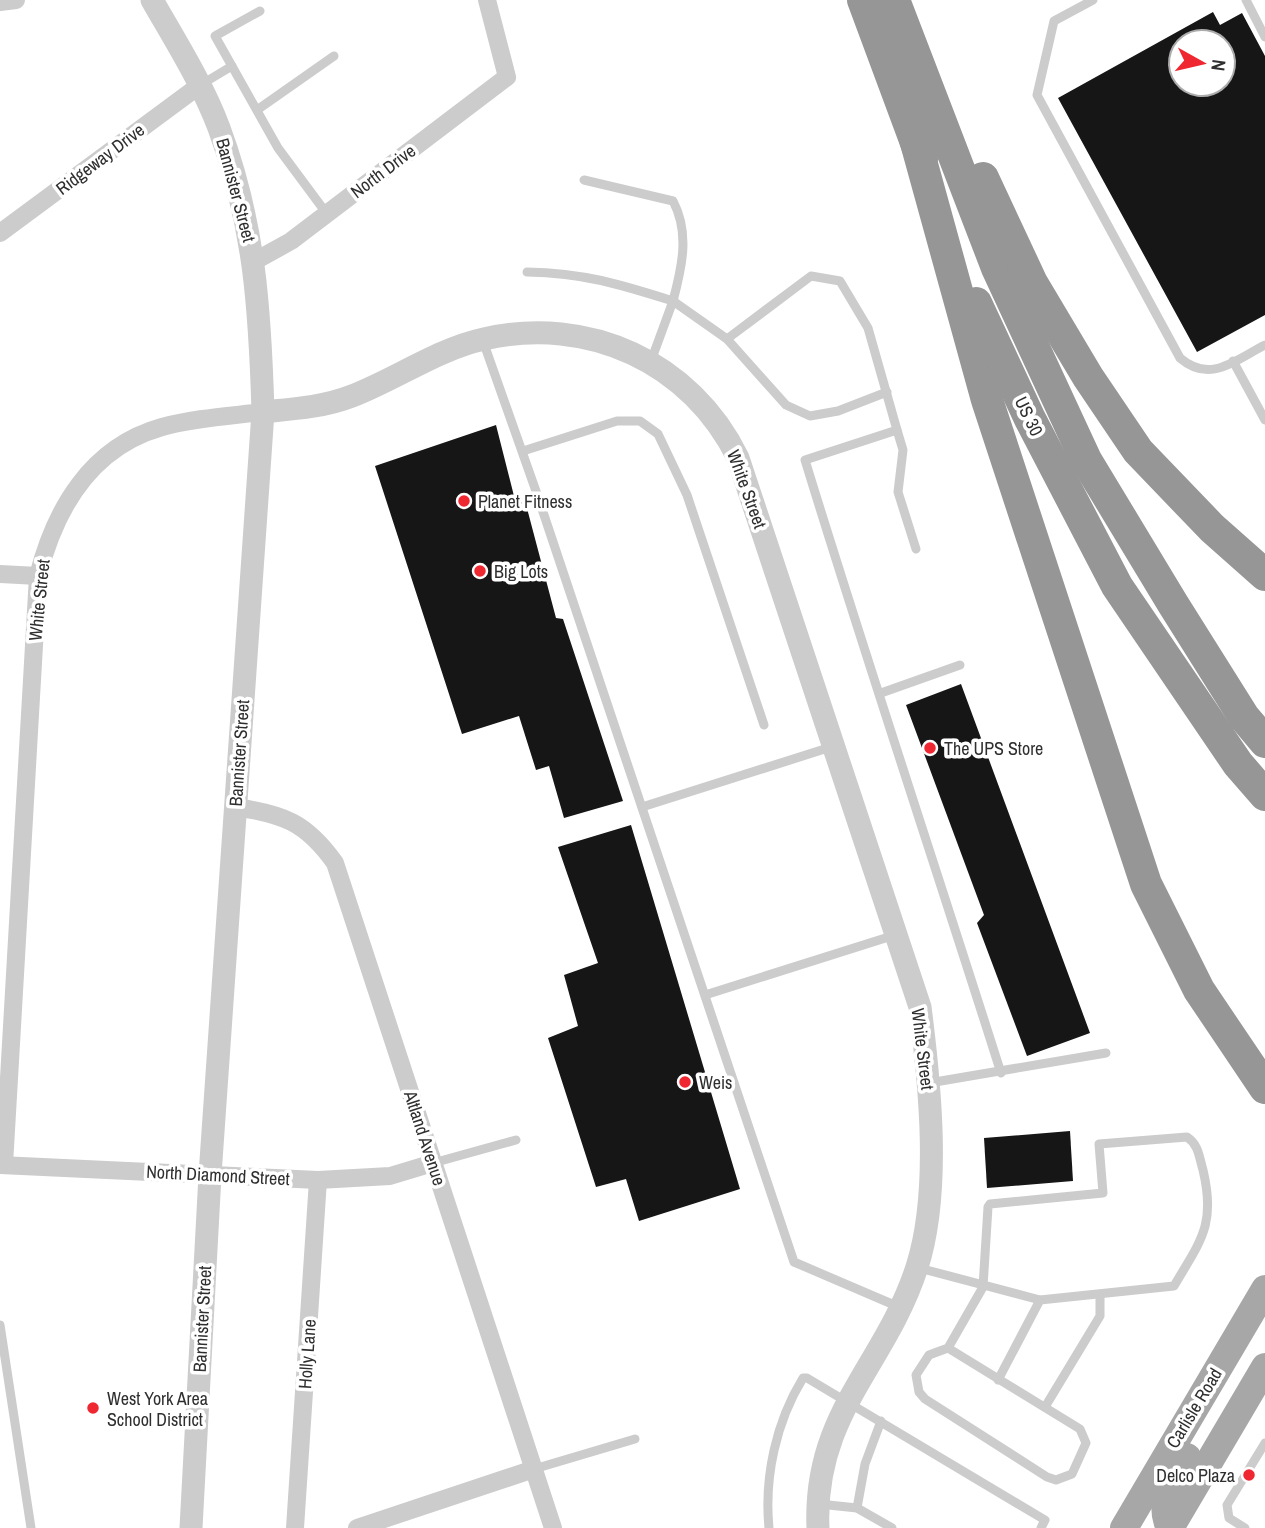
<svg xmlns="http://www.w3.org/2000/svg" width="1265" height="1528" font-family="'Archivo Narrow',sans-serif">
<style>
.building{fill:#161616;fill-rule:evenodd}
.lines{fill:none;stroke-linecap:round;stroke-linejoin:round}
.service{stroke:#ccc;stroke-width:9}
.minor{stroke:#ccc;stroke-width:18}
.tertiary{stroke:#ccc;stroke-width:23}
.primary{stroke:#a7a7a7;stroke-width:28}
.motorway{stroke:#969696;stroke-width:32}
.poi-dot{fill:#ef2731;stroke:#fff;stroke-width:2.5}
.labels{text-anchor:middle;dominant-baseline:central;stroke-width:7;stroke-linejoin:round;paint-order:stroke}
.street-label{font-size:18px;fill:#2f2f2f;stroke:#fff}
.poi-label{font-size:18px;fill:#2f2f2f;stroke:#fff;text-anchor:start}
</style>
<rect width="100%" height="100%" fill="#fff"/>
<g class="building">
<path d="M1213 12 1220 25 1242 13 1265 56V315L1197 352 1058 98ZM1181 42H1223V84H1181Z"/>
<path d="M496 425 514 496 524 497 556 618 563 619 623 801 564 818 549 766 536 770 519 716 462 734 375 466Z"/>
<path d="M961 684 1090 1033 1027 1056 977 923 984 915 906 705Z"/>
<path d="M631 825 740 1189 639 1221 626 1179 596 1187 548 1038 578 1026 564 975 598 963 558 847Z"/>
<path d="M1070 1131 1073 1181 987 1188 984 1138Z"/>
</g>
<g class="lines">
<g class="service">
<path d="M1093 0 1054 21 1037 95 1180 358C1210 384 1235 360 1265 345"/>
<path d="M1246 0 1265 37"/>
<path d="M260 11 215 36 278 148 327 214"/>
<path d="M202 84 232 66"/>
<path d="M257 110 334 56"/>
<path d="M527 272C584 273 619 284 673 301 682 267 690 233 673 201L584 180"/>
<path d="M727 339 811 276 840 281 868 328 897 430 805 460C868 665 936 868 1001 1073"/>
<path d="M483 341 537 494 794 1262 899 1307"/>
<path d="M651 361 673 301 727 339 786 405 810 416 838 411 887 392"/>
<path d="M1233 361 1265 420"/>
<path d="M897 430 903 450 898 492 916 549"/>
<path d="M523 451 617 421H640L658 434 687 495 764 725"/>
<path d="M881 693 960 665"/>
<path d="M642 807 831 747"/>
<path d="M705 995 895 935"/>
<path d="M929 1083 1106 1053"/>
<path d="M433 1163 516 1140"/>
<path d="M919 1268 1040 1300 1174 1286C1201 1240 1216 1225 1203 1170 1199 1157 1199 1145 1187 1137L1099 1144 1103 1193 990 1204 988 1207 983 1287 948 1348 1080 1429 1086 1443 1072 1474 1056 1480 1047 1477 925 1399 919 1392 916 1375 929 1355 948 1348"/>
<path d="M0 1325 31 1528"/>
<path d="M998 1380 1040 1300"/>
<path d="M1045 1407 1100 1316V1295"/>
<path d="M534 1469 635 1439"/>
<path d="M819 1504 857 1508 892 1528"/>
<path d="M857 1508 865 1464 881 1421"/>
<path d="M769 1528C764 1477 776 1422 803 1378H807L1045 1520 1041 1528"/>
<path d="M1245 1528 1229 1518 1227 1505 1265 1443"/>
</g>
<g class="minor">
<path d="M0 2 16 0"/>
<path d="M0 233 200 85"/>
<path d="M255 261 291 241 507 77 487 0"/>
<path d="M0 574 38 576"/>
<path d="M235 807C283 814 306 822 335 863L553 1528"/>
<path d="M0 1165 318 1180 390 1176 433 1163"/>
<path d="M4 1165 38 576C55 509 91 447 162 427 195 418 230 416 263 412"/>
<path d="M295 1528 318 1180"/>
<path d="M357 1528 534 1469"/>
</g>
<g class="tertiary">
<path d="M152 0C176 42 202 83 219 128 255 225 260 311 263 412L210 1175 191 1528"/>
<path d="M263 412C293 409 324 407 352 396 396 379 438 349 484 339 588 315 691 362 738 458L920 1007C930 1085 941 1192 917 1267 885 1366 813 1413 818 1528"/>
</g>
<g class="primary">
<path d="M1124 1528 1265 1289"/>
<path d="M1170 1528C1157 1501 1174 1479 1187 1457"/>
<path d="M1170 1528 1265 1367"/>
</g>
<g class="motorway">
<path d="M863 0 922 159"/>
<path d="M894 0 997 268 1086 460 1173 604 1244 717 1265 742"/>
<path d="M915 139 987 400 1146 884 1199 990 1265 1088"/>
<path d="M983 178 1032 283 1088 377 1138 451 1212 528 1265 575"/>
<path d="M976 303 1030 419 1117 586 1238 764 1265 795"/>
</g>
</g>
<g class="poi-dot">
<circle cx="464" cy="501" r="7"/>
<circle cx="480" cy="571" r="7"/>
<circle cx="930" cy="748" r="7"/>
<circle cx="685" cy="1082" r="7"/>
<circle cx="93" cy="1408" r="7"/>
<circle cx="1249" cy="1475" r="7"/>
</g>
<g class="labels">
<g class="street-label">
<text transform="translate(100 159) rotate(-37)">Ridgeway Drive</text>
<text transform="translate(383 171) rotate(-37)">North Drive</text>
<text transform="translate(236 190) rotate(75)">Bannister Street</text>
<text transform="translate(1029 416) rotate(64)">US 30</text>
<text transform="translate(747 489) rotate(70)">White Street</text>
<text transform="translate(39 600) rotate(-84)">White Street</text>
<text transform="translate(239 753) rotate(-86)">Bannister Street</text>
<text transform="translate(923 1049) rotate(83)">White Street</text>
<text transform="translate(425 1138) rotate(72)">Altland Avenue</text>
<text transform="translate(218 1175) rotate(3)">North Diamond Street</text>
<text transform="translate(202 1319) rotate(-87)">Bannister Street</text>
<text transform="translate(307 1354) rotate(-86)">Holly Lane</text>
<text transform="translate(1194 1408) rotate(-59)">Carlisle Road</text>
</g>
<g class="poi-label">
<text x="478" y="501">Planet Fitness</text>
<text x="494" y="571">Big Lots</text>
<text x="944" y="748">The UPS Store</text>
<text x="699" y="1082">Weis</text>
<text x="107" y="1398">West York Area<tspan x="107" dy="21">School District</tspan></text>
<text x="1235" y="1475" text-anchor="end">Delco Plaza</text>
</g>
</g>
<g transform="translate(1202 63) rotate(98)"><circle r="33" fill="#ffffff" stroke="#acacac" stroke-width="2"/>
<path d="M0-5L12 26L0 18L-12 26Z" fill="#ef2731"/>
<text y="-10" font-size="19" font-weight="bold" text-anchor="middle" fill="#2f2f2f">N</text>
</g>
</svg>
